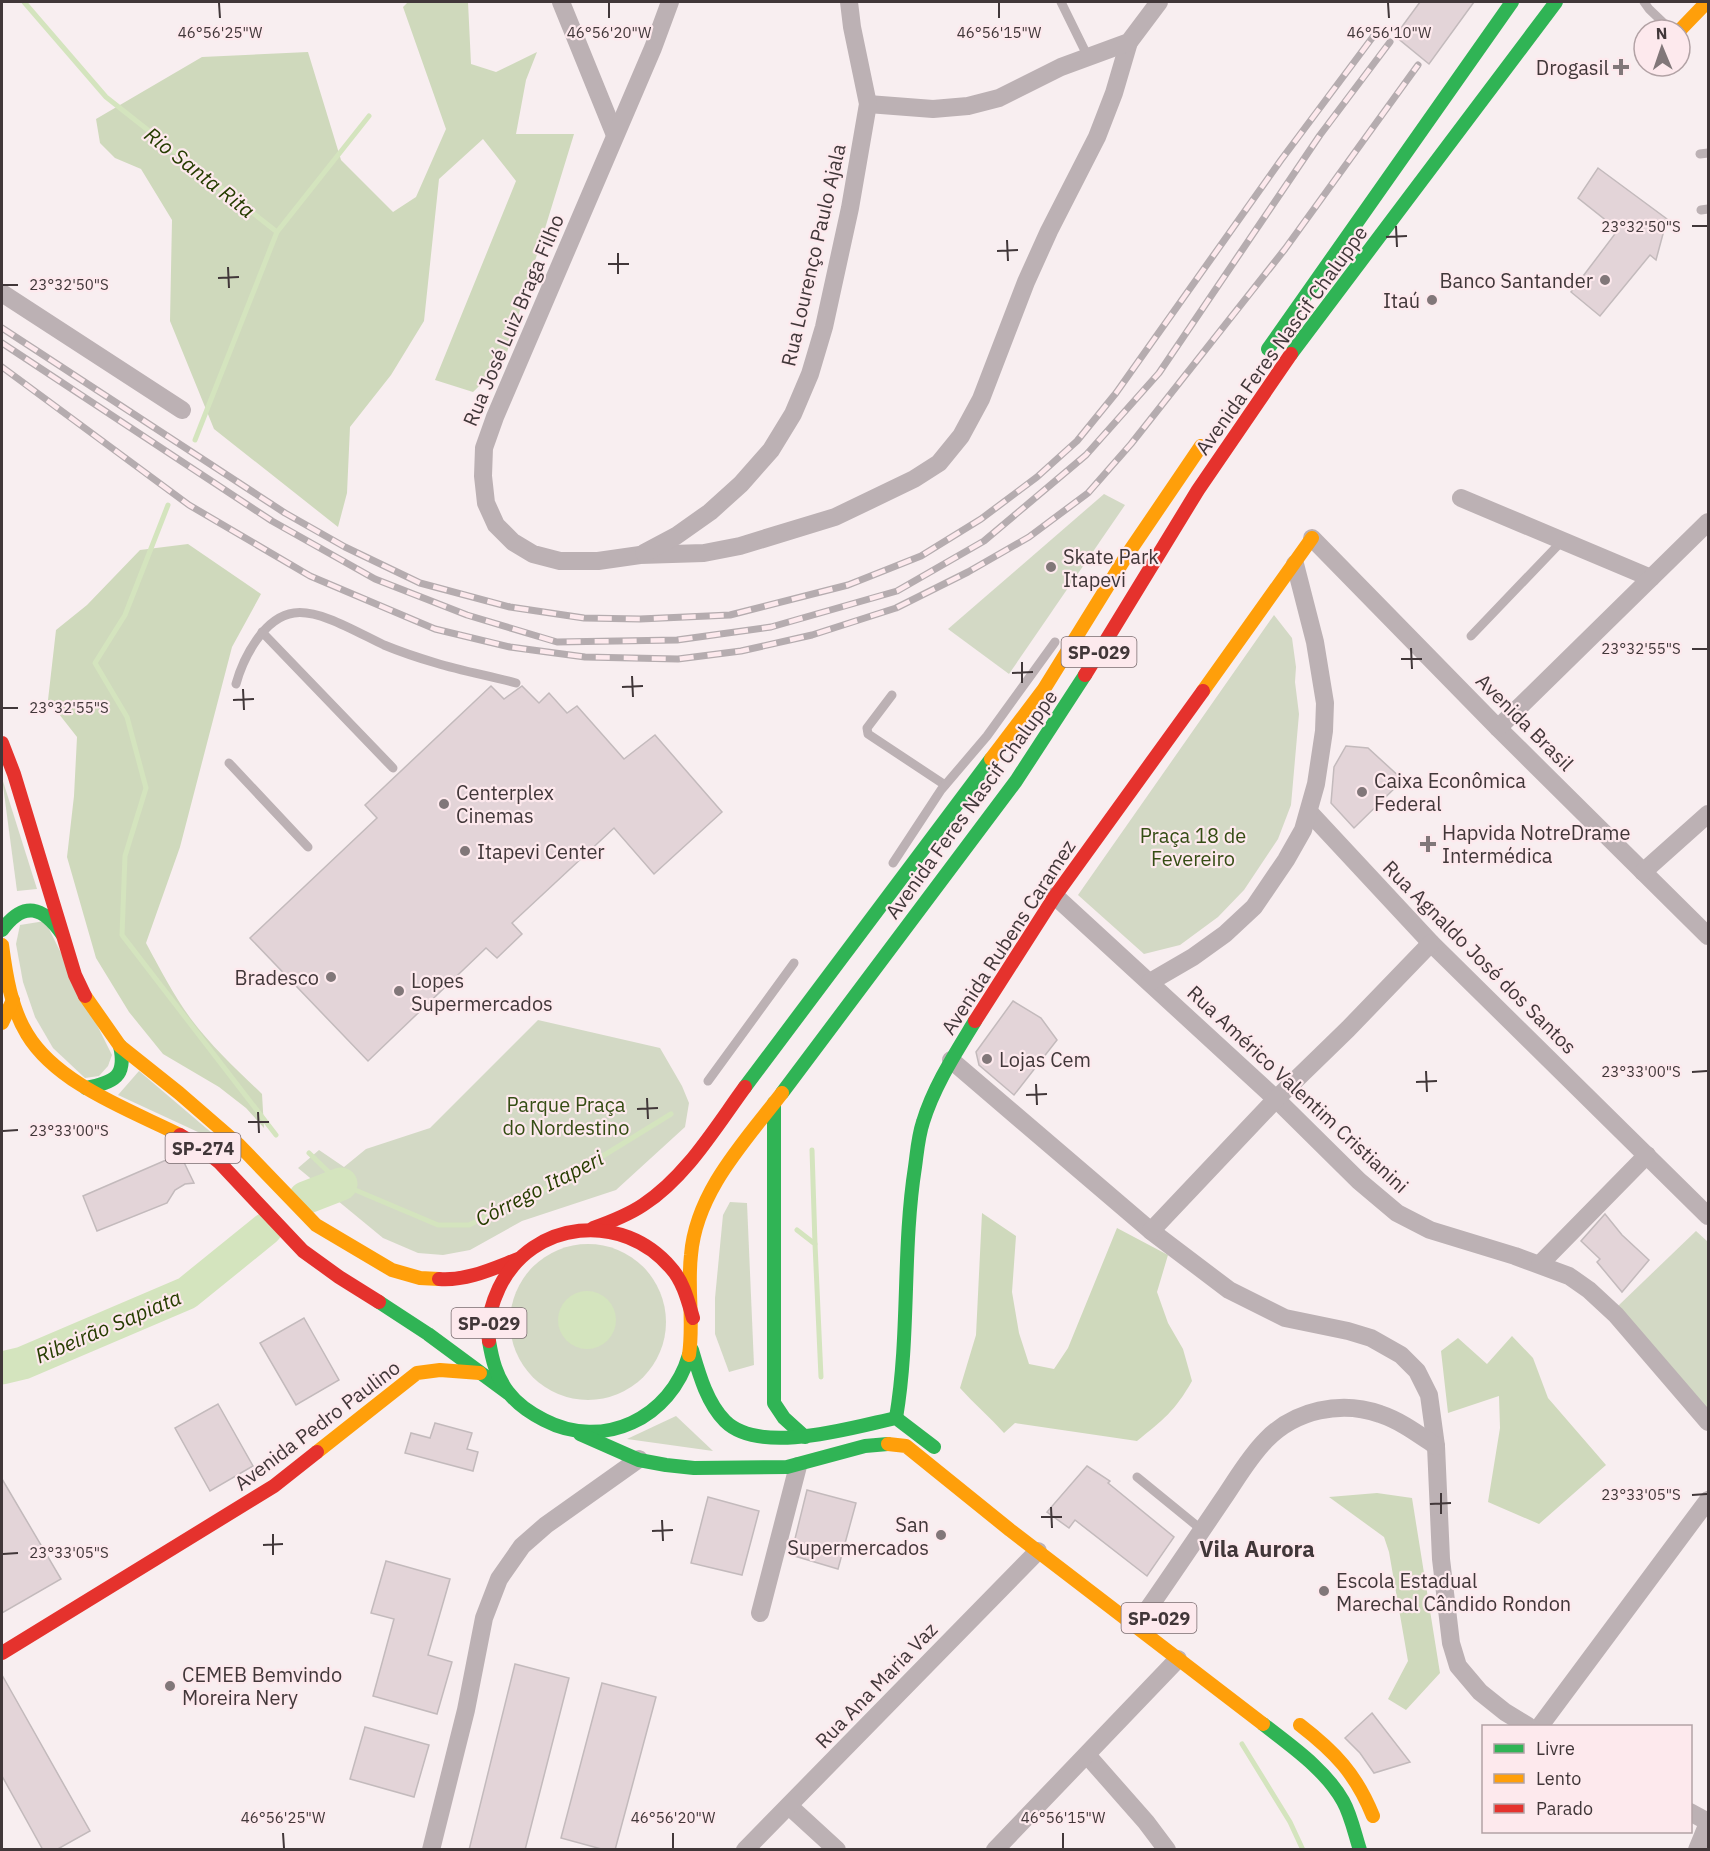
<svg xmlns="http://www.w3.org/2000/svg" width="1710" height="1851" font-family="'IBM Plex Sans',sans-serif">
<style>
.green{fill:#d3d9c5}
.forest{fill:#cfd9bc}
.water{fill:#d4e4be}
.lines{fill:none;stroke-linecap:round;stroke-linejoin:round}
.stream{stroke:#d4e4be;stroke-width:5}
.river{stroke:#d4e4be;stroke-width:33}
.building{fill:#e3d4d8;stroke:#c3babc;stroke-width:1.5}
.lane{stroke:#bcb1b4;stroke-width:9}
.street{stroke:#bcb1b4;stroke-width:18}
.fast{stroke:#30b455;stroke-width:14}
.slow{stroke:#ff9f0a;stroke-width:14}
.jam{stroke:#e5322d;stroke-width:14}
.rail-casing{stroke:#b5acaf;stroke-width:7}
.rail{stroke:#fde9ed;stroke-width:4.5;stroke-dasharray:14;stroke-linecap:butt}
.ticks{fill:none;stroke:#413739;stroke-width:2}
.poi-dot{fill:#817779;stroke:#fde9ed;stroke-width:2}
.labels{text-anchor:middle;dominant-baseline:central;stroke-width:4.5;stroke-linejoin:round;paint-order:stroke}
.shield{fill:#fde9ed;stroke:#796c6f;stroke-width:1.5}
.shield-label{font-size:18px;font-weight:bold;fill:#413739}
.poi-label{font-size:20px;fill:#413739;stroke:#fde9ed;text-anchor:start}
.street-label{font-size:20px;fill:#413739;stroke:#fde9ed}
.park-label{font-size:20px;fill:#354d14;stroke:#fde9ed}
.water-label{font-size:21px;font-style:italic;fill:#263d00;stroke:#fde9ed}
.quarter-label{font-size:22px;font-weight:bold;fill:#413739;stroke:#fde9ed}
.ticks-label{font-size:15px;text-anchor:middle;fill:#413739;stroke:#fde9ed;stroke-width:4.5;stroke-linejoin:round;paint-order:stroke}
</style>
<rect width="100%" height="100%" fill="#f8eef0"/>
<g class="green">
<path d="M1104 494 1125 505 1009 674 948 629Z"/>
<path d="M1274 615 1292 638 1296 667 1295 682 1299 714 1291 805 1278 839 1244 890 1218 917 1180 945 1144 954 1078 895Z"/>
<path d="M2 778 37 889 17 891Z"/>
<path d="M45 921 112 1055 108 1066 99 1076 85 1078 53 1048 35 1017 23 982 16 944 20 925Z"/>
<path d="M538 1020 660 1048 682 1086 689 1103 685 1127 616 1190 522 1221 470 1250 443 1255 418 1253 383 1238 298 1168 319 1150 344 1167 366 1149 430 1128Z"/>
<path d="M139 1071 226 1145 118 1095Z"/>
<path d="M730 1202 747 1203 754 1365 729 1372 715 1334V1298L723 1215Z"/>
<path d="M1696 1231 1708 1242V1412L1618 1306Z"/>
<circle cx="588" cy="1322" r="78"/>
<path d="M676 1416 713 1451 627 1439Z"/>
</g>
<g class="forest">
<path d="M408 2H468L471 64 496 72 537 52 526 80 516 134H574L504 362 473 392 435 380 516 181 483 139 439 179 424 321 391 375 350 427 347 493 338 527 214 429 170 321 172 220 141 169 115 158 100 143 96 119 202 57 308 52 341 160 393 212 416 197 446 129 403 7Z"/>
<path d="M188 544 261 594 232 647 180 847 146 943C160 969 174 996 191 1019 212 1047 237 1070 262 1094L264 1128 246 1108 219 1087 163 1054 129 1012 96 958 67 857 74 796 77 737 48 700 56 630 87 605 140 550Z"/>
<path d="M982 1213 1016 1236 1012 1292 1019 1333 1029 1364 1054 1369 1068 1348 1117 1228 1168 1255 1157 1292 1168 1323 1183 1349 1192 1381C1175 1411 1163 1420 1137 1441L1015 1423 1004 1433C990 1417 974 1404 960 1388L976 1335Z"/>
<path d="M1512 1336 1533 1358 1548 1398 1606 1465 1539 1524 1488 1502 1500 1428 1499 1396 1448 1413 1441 1351 1458 1338 1487 1364Z"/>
<path d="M1377 1493 1412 1498 1440 1673 1406 1710 1388 1699 1408 1661 1389 1552 1384 1537 1329 1497Z"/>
</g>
<circle class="water" cx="587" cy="1320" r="29"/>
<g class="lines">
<g class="stream">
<path d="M24 2 106 97 277 232 369 116"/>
<path d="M195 440 277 232"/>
<path d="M168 505 125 615 95 663 127 717 146 788 125 856 122 935 276 1135"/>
<path d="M812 1150 815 1244"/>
<path d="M309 1153 341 1184 438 1225H469L567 1178 671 1114"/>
<path d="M797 1230 815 1244 821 1377"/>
<path d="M1242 1744 1290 1822 1303 1850"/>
</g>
<g class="river">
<path d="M305 1198 341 1184"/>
<path d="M2 1368 23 1363 187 1293 266 1229"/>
</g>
</g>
<g class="building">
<path d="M1420 2H1474L1429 64 1395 36Z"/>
<path d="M1598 168 1667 219 1656 260 1650 255 1600 316 1571 292 1618 230 1578 198Z"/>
<path d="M491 686 504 699 522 686 539 703 549 693 567 713 577 706 624 759 655 735 722 812 654 874 614 828 512 923 522 934 497 958 486 948 368 1061 250 938 377 818 365 805Z"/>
<path d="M1346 746 1368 748 1403 780 1354 828 1331 803 1334 767Z"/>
<path d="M1013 1001 1041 1018 1057 1040 1014 1095 979 1065 976 1052Z"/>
<path d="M180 1154 194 1183 185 1184 175 1190 167 1203 97 1231 83 1196Z"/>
<path d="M1605 1214 1622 1235 1649 1260 1622 1292 1597 1262 1600 1259 1581 1241Z"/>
<path d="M304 1318 339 1380 296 1405 260 1343Z"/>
<path d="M218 1404 253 1466 210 1491 175 1428Z"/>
<path d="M435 1423 472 1433 467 1449 478 1452 473 1471 405 1453 411 1433 430 1438Z"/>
<path d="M1087 1466 1110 1481 1108 1483 1174 1537 1147 1576 1075 1520 1069 1528 1047 1512Z"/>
<path d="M2 1479 61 1579 2 1613Z"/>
<path d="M807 1490 856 1503 838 1569 791 1555Z"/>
<path d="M708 1497 759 1511 742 1575 691 1563Z"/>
<path d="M386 1561 450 1579 428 1655 452 1662 437 1714 373 1696 394 1619 371 1613Z"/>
<path d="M515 1664 569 1678 525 1850H469Z"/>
<path d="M2 1675 90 1831 56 1850H43L2 1776Z"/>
<path d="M602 1683 656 1697 615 1850H605L561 1838Z"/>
<path d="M1372 1713 1410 1762 1374 1773 1360 1753 1345 1738Z"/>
<path d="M365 1727 429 1745 414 1797 350 1779Z"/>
</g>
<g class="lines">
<g class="lane">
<path d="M1061 2 1088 57"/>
<path d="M1644 2 1649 9 1671 30"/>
<path d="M1700 154 1708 153"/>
<path d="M1701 210 1708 209"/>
<path d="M262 632 393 768"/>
<path d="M1471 636 1563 540"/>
<path d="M236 684C243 658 264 617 294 613 320 609 360 634 384 645 401 652 419 658 436 663 462 671 490 676 516 683"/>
<path d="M892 695 867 728 868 734 945 785"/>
<path d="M229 763 308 847"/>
<path d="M893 863 941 790 987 736 1055 642"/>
<path d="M708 1081 794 963"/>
<path d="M1137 1477 1202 1530"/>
</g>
<g class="street">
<path d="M561 2 615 135"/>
<path d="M670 2 653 48 495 417 484 448 483 476 486 503 496 525 513 542 533 554 560 561H598L640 555 704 553 740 546 835 517 914 479 939 463 961 436 981 399 1026 282 1049 231 1097 137 1114 93 1129 42"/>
<path d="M868 104 933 109 968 106 999 98 1061 67 1129 42 1159 2"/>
<path d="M2 293 182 410"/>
<path d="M1461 498 1651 578"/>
<path d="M1312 538 1498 728 1708 936"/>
<path d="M644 553 676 536 710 512 741 484 771 450 793 414 810 374 824 327 850 208 868 104 852 27 849 2"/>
<path d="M1498 728 1708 522"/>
<path d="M1310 813 1431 943 1708 1216"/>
<path d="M1643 872 1708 814"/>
<path d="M1055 896 1276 1099 1359 1181 1397 1213 1430 1230 1515 1256 1569 1276 1589 1290 1616 1315 1708 1422"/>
<path d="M1150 982 1193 957 1225 934 1254 907 1286 860 1303 830 1316 784 1324 731 1325 703 1315 642 1295 564"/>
<path d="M951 1060 1151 1231 1229 1290 1285 1318 1348 1331 1371 1338 1401 1355 1417 1371 1429 1395 1436 1446 1441 1559 1451 1643 1458 1666 1480 1692 1505 1712 1528 1726"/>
<path d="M1151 1231 1276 1099 1348 1029 1431 943"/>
<path d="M1540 1264 1647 1155"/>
<path d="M1148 1609C1173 1573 1198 1536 1223 1499 1236 1480 1249 1457 1266 1440 1295 1410 1341 1400 1380 1414 1401 1421 1418 1434 1436 1446"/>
<path d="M760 1613 798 1466"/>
<path d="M1540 1726 1708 1500"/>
<path d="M1087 1755 1146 1822 1167 1850"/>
<path d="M789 1806 837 1850"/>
<path d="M1690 1812 1708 1822"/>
<path d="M431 1850 466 1710 484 1618 499 1579 522 1546 546 1525 639 1459"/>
<path d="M745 1850 1038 1551"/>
<path d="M995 1850 1178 1659"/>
<path d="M1697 1850 1708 1823"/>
</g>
<g class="fast">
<path d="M1268 349 1512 2"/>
<path d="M1291 354 1556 2"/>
<path d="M2 930C24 900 43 907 62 934"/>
<path d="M745 1087 991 759"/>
<path d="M86 1088C114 1082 127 1077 120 1046"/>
<path d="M782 1093 1016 781 1085 675"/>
<path d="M774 1103V1403L784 1418 805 1437"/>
<path d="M379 1302 428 1334 508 1393"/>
<path d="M489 1341C492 1359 496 1376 508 1392 517 1404 530 1413 544 1420 603 1451 671 1418 689 1355"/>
<path d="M692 1350C699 1374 707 1403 725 1421 760 1456 854 1427 896 1418L934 1447"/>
<path d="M896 1418C910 1335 902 1250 915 1167 917 1153 918 1137 923 1122 934 1086 955 1054 975 1021"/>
<path d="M580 1434 639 1460 666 1465 694 1468 787 1467 865 1446 888 1444"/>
<path d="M1263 1724C1291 1746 1325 1769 1343 1801 1351 1815 1355 1835 1360 1850"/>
</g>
<g class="slow">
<path d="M1680 30 1707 2"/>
<path d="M1203 691 1312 538"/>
<path d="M991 759 1044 689 1127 555 1201 446"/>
<path d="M2 945C6 975 11 1008 27 1034 57 1084 130 1110 180 1135"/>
<path d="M85 996 120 1046 179 1093 239 1145 316 1225 392 1270 420 1278 439 1279"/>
<path d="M2 1023 13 1000"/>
<path d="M689 1355C694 1322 687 1288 691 1255 696 1192 745 1141 782 1093"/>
<path d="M888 1444 906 1446 1010 1530 1263 1724"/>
<path d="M317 1452 417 1373 440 1370 480 1373"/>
<path d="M1300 1725C1335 1752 1356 1774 1373 1816"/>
</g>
<g class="jam">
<path d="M1085 675 1198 490 1291 354"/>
<path d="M2 743 14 774 75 975 85 996"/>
<path d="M975 1021 1055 896 1203 691"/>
<path d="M180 1135 202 1148 219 1162 303 1251 339 1277 379 1302"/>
<path d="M593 1228C610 1222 628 1215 643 1205 686 1177 715 1128 745 1087"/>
<path d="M439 1279C467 1281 492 1269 518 1259"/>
<path d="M489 1341C486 1323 492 1303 499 1288 532 1219 623 1211 671 1268 683 1281 688 1301 693 1318"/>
<path d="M2 1653 274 1486 317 1452"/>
</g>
<g class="rail-casing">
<g id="rail">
<path d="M2 328 285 513 345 547 420 583 510 607 584 618 640 619 730 615 848 585 921 556 981 519 1037 477 1077 441 1116 393 1281 160 1378 30"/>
<path d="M2 343 272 521 375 579 467 615 557 642 677 640 771 627 897 591 984 541 1086 455 1159 373 1320 135 1390 42"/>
<path d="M2 367 189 505 310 576 435 629 510 647 585 657 678 659 741 651 812 635 896 608 968 572 1029 537 1088 493 1131 444 1285 249 1418 65"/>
</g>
</g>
<use href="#rail" class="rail"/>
</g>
<path class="ticks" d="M219 3 220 18M609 3V18M999 3V18M1388 3 1389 18M1396 226 1397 247M1692 226H1707M1386 237 1407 236M1007 240 1008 261M997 251 1018 250M618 253V274M608 264H629M228 267 229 288M218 278 239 277M3 285H18M1411 648 1412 669M1692 649H1707M1401 659H1422M1022 662V683M1012 673 1033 672M632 676 633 697M622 687 643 686M243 689 244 710M233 700 254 699M3 708H18M1426 1071 1427 1092M1692 1072 1707 1071M1416 1082 1437 1081M1036 1084 1037 1105M1026 1095 1047 1094M647 1098 648 1119M637 1109 658 1108M258 1112 259 1133M248 1122H269M3 1131 18 1130M1441 1493V1514M1692 1495 1707 1494M1430 1504 1451 1503M1051 1507 1052 1528M1041 1517H1062M662 1520 663 1541M652 1531 673 1530M273 1534V1555M263 1545 283 1544M3 1554 18 1553M283 1833 284 1848M673 1833V1848M1063 1833V1848"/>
<g class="poi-dot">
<path d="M1618 58h6v6h6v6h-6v6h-6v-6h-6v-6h6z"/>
<circle cx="1605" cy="280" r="6"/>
<circle cx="1432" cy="300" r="6"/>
<circle cx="1051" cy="567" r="6"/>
<circle cx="1362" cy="792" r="6"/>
<circle cx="444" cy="804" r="6"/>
<path d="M1425 835h6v6h6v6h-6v6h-6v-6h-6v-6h6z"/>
<circle cx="465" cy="851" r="6"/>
<circle cx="331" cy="977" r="6"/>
<circle cx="399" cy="991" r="6"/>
<circle cx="987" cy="1059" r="6"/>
<circle cx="941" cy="1535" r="6"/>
<circle cx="1324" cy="1591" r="6"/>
<circle cx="170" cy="1686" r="6"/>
</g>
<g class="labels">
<g class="shield">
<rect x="1061.5" y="637" width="75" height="30" rx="4.5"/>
<rect x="165.5" y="1133" width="75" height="30" rx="4.5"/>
<rect x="451.5" y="1308" width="75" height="30" rx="4.5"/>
<rect x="1121.5" y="1603" width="75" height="30" rx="4.5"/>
</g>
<g class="shield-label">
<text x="1099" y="652">SP-029</text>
<text x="203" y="1148">SP-274</text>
<text x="489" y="1323">SP-029</text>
<text x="1159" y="1618">SP-029</text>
</g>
<g class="poi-label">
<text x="1609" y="67" text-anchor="end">Drogasil</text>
<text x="1593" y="280" text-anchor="end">Banco Santander</text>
<text x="1420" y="300" text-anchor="end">Itaú</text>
<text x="1063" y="556">Skate Park<tspan x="1063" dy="23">Itapevi</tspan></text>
<text x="1374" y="780">Caixa Econômica<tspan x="1374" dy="23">Federal</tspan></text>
<text x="456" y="792">Centerplex<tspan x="456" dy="23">Cinemas</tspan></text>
<text x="1442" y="832">Hapvida NotreDrame<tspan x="1442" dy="23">Intermédica</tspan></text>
<text x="477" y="851">Itapevi Center</text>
<text x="319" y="977" text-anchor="end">Bradesco</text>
<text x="411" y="980">Lopes<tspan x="411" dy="23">Supermercados</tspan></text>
<text x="999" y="1059">Lojas Cem</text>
<text x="929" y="1524" text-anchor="end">San<tspan x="929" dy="23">Supermercados</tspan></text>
<text x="1336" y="1580">Escola Estadual<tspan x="1336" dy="23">Marechal Cândido Rondon</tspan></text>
<text x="182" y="1674">CEMEB Bemvindo<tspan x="182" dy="23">Moreira Nery</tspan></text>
</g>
<g class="street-label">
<text transform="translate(813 255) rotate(-77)">Rua Lourenço Paulo Ajala</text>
<text transform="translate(513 320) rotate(-67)">Rua José Luiz Braga Filho</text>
<text transform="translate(1281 340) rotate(-54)">Avenida Feres Nascif Chaluppe</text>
<text transform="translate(1525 722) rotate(45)">Avenida Brasil</text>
<text transform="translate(971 804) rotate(-54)">Avenida Feres Nascif Chaluppe</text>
<text transform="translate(1008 937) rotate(-57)">Avenida Rubens Caramez</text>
<text transform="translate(1480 957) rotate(45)">Rua Agnaldo José dos Santos</text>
<text transform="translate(1298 1089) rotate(43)">Rua Américo Valentim Cristianini</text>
<text transform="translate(317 1425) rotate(-37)">Avenida Pedro Paulino</text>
<text transform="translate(876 1685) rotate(-46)">Rua Ana Maria Vaz</text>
</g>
<g class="park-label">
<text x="1193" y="835">Praça 18 de<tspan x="1193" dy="23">Fevereiro</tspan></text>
<text x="566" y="1104">Parque Praça<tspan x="566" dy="23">do Nordestino</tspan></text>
</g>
<g class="water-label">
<text transform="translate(200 172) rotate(38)">Rio Santa Rita</text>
<text transform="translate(539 1188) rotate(-27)">Córrego Itaperi</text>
<text transform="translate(108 1326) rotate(-23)">Ribeirão Sapiata</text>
</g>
<g class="quarter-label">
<text x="1257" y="1548">Vila Aurora</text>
</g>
</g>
<g class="ticks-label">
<text x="220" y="38">46°56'25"W</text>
<text x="609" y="38">46°56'20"W</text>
<text x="999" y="38">46°56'15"W</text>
<text x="1389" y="38">46°56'10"W</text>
<text x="1641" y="232">23°32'50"S</text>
<text x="69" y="290">23°32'50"S</text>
<text x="1641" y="654">23°32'55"S</text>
<text x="69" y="713">23°32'55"S</text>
<text x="1641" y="1077">23°33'00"S</text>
<text x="69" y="1136">23°33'00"S</text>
<text x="1641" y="1500">23°33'05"S</text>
<text x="69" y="1558">23°33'05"S</text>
<text x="283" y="1823">46°56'25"W</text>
<text x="673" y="1823">46°56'20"W</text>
<text x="1063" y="1823">46°56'15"W</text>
</g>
<rect width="1710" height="1851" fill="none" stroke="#413739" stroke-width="6"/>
<rect x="1482" y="1725" width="210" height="108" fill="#fde9ed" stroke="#b2a2a5" stroke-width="1.5"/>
<rect x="1494" y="1744" width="30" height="9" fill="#30b455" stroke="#b2a2a5" stroke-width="1.5"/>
<text x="1536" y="1755" font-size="18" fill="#413739">Livre</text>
<rect x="1494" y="1774" width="30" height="9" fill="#ff9f0a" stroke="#b2a2a5" stroke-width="1.5"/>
<text x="1536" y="1785" font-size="18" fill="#413739">Lento</text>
<rect x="1494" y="1804" width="30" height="9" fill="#e5322d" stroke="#b2a2a5" stroke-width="1.5"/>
<text x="1536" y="1815" font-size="18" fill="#413739">Parado</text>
<g transform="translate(1662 48) rotate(358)"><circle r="28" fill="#fde9ed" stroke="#b2a2a5" stroke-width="1.5"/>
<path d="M0-4.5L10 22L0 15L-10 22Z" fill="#817779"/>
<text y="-9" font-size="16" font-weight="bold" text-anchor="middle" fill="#413739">N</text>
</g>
</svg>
